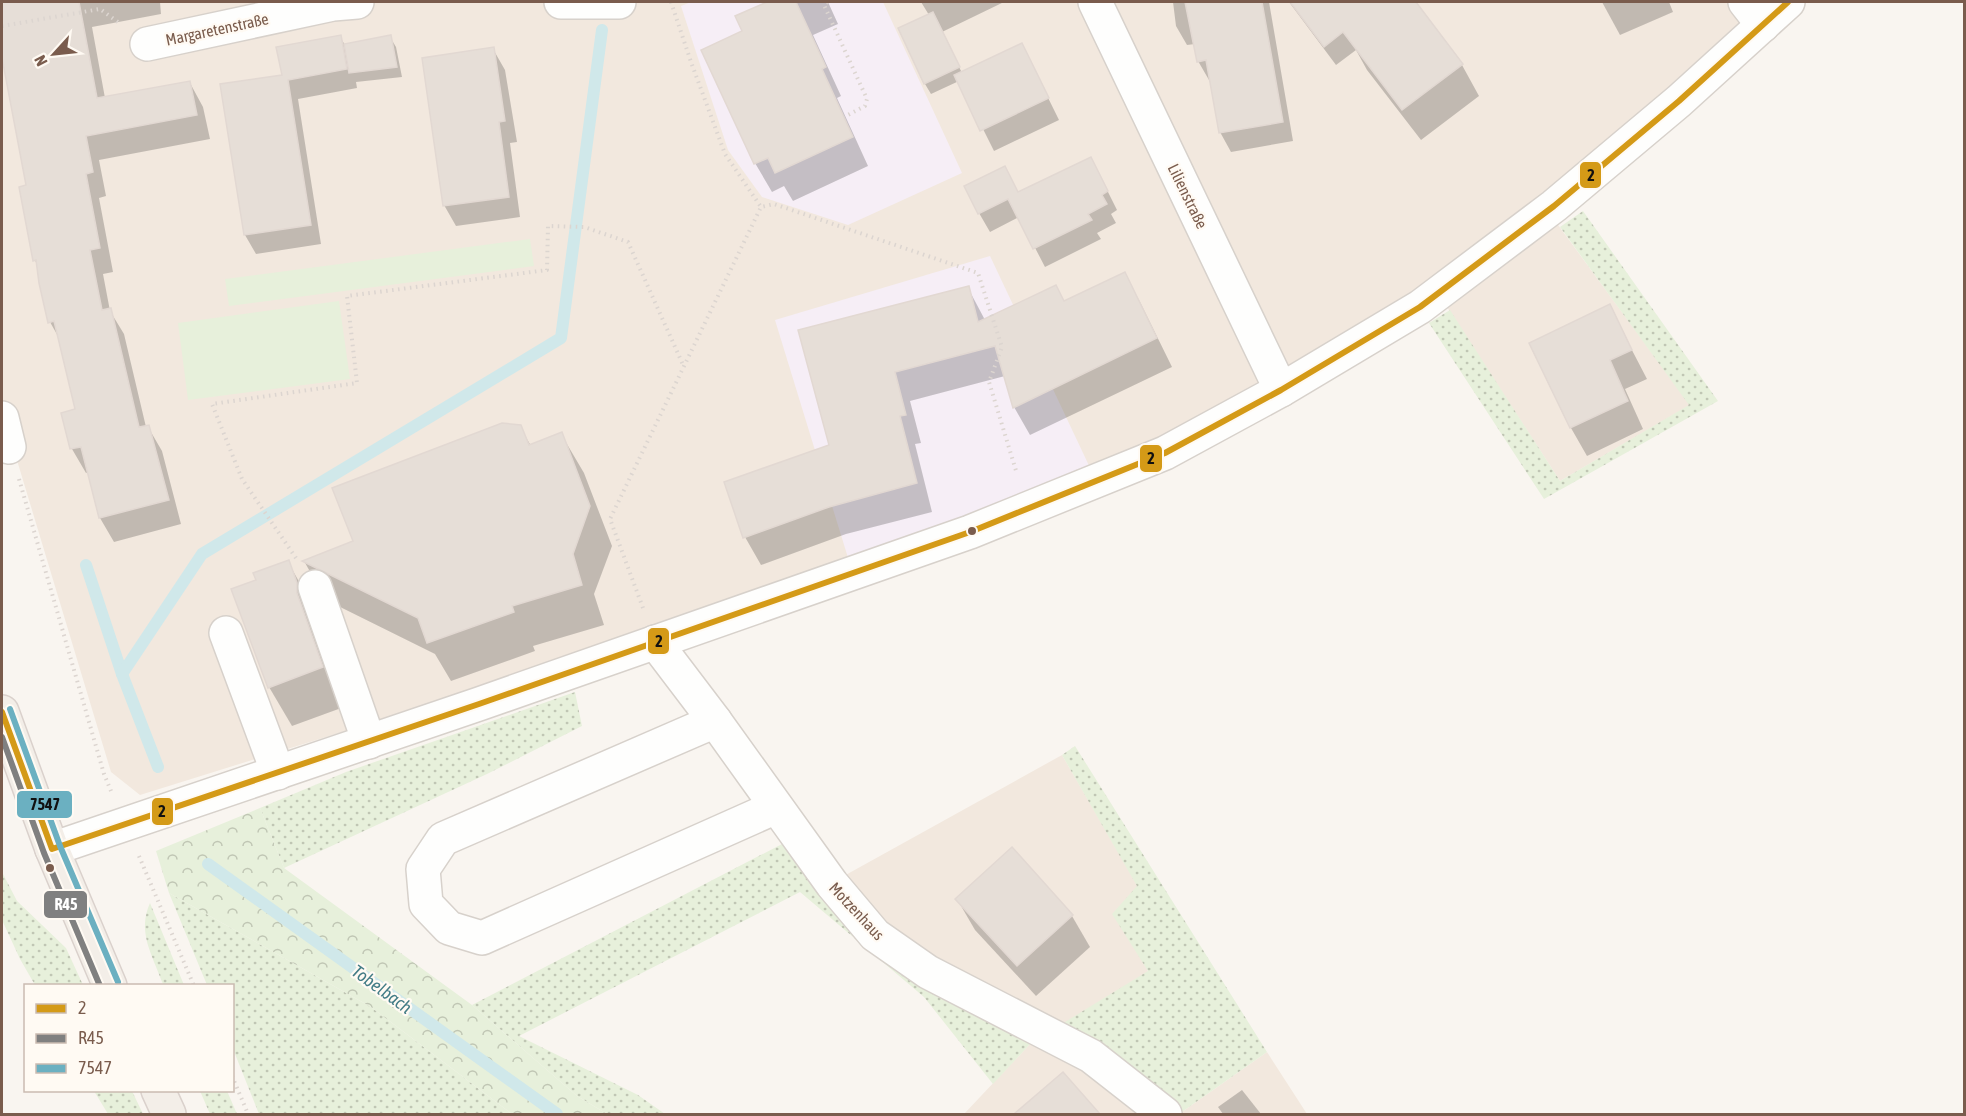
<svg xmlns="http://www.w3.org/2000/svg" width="1966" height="1116" font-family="'Asap Condensed',sans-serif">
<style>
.residential{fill:#f2e8de}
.education{fill:#f6eef6}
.grass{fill:url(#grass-dots)}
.forest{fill:url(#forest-crowns)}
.pitch{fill:#e7f0db}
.shadow{fill:#0003}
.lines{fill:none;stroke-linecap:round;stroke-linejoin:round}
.stream{stroke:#d0e8ea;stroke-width:12}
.building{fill:#e6ded7;stroke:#e2d8d2;stroke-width:1.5}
.minor-casing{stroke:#d7d1cb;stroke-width:36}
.major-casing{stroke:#dad1cc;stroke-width:36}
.path{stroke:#dcd5d0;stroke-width:4;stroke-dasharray:1.5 4.5;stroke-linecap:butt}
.minor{stroke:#fefefd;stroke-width:33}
.major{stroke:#f3eee8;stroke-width:33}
.bus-1-casing{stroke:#fffaf3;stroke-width:10}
.bus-2-casing{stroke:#fffaf3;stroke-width:10}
.bus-3-casing{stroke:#fffaf3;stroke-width:10}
.bus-1{stroke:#d49a17;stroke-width:6}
.bus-2{stroke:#808080;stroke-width:6}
.bus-3{stroke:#6bb0c1;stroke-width:6}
.bus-dot{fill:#7a5c4d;stroke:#fffaf3;stroke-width:2}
.labels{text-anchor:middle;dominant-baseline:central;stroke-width:4.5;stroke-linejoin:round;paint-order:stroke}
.street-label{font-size:16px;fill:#7a5c4d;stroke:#fffaf3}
.water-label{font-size:18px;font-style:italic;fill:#437c86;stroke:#fffaf3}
.line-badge{stroke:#fffaf3;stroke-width:2}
.badge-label{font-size:16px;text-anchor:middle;font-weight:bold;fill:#fff}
.pale-badge-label{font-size:16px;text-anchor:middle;font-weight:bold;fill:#111}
</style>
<defs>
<pattern id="grass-dots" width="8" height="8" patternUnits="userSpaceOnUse" patternTransform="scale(1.5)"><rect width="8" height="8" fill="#e7f0db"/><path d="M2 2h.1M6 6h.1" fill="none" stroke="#c0c6b4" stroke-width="1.8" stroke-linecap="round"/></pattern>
<pattern id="forest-crowns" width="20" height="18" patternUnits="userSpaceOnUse" patternTransform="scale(1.5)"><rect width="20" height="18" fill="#e7f0db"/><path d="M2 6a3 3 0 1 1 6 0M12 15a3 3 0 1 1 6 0" fill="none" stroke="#c0c6b4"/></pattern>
</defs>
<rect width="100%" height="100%" fill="#f9f5f0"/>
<g class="residential">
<path d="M2 2H1764L1542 203 1690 405 1560 481 1436 290 1161 445 650 630 345 731 140 795 111 772 13 447 2 403Z"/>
<path d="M1062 755 1138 886 1164 1114H964L1031 1043 880 929 842 877Z"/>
<path d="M1267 1052 1307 1114H1179Z"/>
</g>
<g class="education">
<path d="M691 2H883L962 173 848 225 762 197 728 150 681 6Z"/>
<path d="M990 256 1092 472 849 561 775 320Z"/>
</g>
<g class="grass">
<path d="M1583 211 1718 401 1544 499 1429 323 1450 310 1560 481 1689 405 1560 227Z"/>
<path d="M575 692 582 726 487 774 284 868 260 808 346 772Z"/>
<path d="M1075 746 1267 1052 1179 1114 1052 1030 1148 971 1112 914 1137 886 1062 755Z"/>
<path d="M782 844 836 907 1031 1043 993 1084 924 997 800 892 519 1036 638 1095 665 1114H607L577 1096 472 1005Z"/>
<path d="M2 872 17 901 66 948 83 985H35L20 959 2 920Z"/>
<path d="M169 893 371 1007 512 1114H259L233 1049 232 986 207 985Z"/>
<path d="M150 903 184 985H164L162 982C152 954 137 932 150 903Z"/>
<path d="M94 1091H132L143 1114H108Z"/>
<path d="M200 1091H227L237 1114H210Z"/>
</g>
<path class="forest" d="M260 808 284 868 472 1005 577 1096 607 1114H512L371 1007 169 893 156 851Z"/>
<g class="pitch">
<path d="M530 239 534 266 229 306 225 279Z"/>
<path d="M339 301 350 379 188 400 178 323Z"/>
</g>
<g class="shadow">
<path d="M2 2H160L161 14 92 27 105 98 190 83 203 107 210 139 99 160 106 196 99 198 113 272 103 274 110 311 124 334 146 427H148L162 451 181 524 114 542 100 518 89 472 86 473 72 449 63 414 76 410 59 338 50 322 38 267 35 260 28 186 2 50Z"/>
<path d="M764 2H828L838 24 813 35 841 96 837 98 868 166 793 201 784 186 772 192 755 163 744 32 765 4Z"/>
<path d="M921 2H1004L942 32 962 73 1022 45 1059 120 994 151 959 81 931 94 925 84 900 29 929 15Z"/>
<path d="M1173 2H1269L1293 141 1231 152 1220 132 1211 80H1209L1198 61 1195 44 1187 45 1176 26Z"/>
<path d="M1289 2H1336L1358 32 1399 2H1414L1462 65 1479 96 1421 140 1367 70 1356 50 1336 65Z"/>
<path d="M1602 2H1669L1673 12 1620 35Z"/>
<path d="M340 37 345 45 390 37 396 47 402 77 356 82 357 88 298 99 321 244 256 254 245 235 284 76Z"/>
<path d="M493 49 505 70 517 142 510 143 520 217 456 226 444 205Z"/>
<path d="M1101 178 1117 210 1111 214 1116 223 1097 233 1101 239 1045 267 1019 217 990 232 979 213 1018 194Z"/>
<path d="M1124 274 1140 302 1172 367 1030 435 1014 407 1005 376 910 401 921 443 915 444 932 512 846 534 761 565 745 537 831 446 968 288 985 320 1064 302Z"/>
<path d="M1609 306 1647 379 1625 389 1643 429 1587 456 1571 428 1531 343Z"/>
<path d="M520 427 531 446 561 434 584 473 612 546 594 594 604 625 533 646 535 651 451 681 435 654 326 600 304 561 355 542Z"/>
<path d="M288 562 310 601 344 707 292 726 269 687Z"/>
<path d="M1012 849 1072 916 1090 947 1036 996 975 930 957 899Z"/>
<path d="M1063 1074 1098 1114H1017Z"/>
<path d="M1242 1090 1261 1114H1223L1218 1107Z"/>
</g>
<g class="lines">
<g class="stream">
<path d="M86 565 122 674 158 767"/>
<path d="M122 674 202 554 561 338 602 30"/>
<path d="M208 864 557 1114"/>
</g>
</g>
<g class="building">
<path d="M2 2H79L97 98 190 81 197 115 86 136 93 172 86 174 100 248 90 250 102 310 111 308 139 427 149 425 169 500 99 518 81 447 70 449 61 413 75 409 54 321 48 323 39 283 36 260 33 261 19 187 26 185 2 58Z"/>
<path d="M767 2H796L826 67 822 69 853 137 775 173 768 158 754 164 701 50 742 31 735 16Z"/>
<path d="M1185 2H1262L1283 122 1219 133 1206 60 1197 62Z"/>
<path d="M1290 2H1416L1463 64 1402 110 1343 32 1324 47Z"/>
<path d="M933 12 960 67 924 84 898 28Z"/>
<path d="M341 35 347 69 288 80 311 225 244 235 220 84 282 75 276 47Z"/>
<path d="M391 35 397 67 349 73 344 44Z"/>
<path d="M1022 43 1049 98 980 131 954 75Z"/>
<path d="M494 47 505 121 499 122 509 197 443 206 422 58Z"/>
<path d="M1091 157 1108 191 1102 195 1107 204 1088 214 1092 220 1033 249 1008 199 978 214 964 186 1005 166 1018 192Z"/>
<path d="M1125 272 1157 338 1013 408 995 346 895 372 906 415 900 416 917 483 829 507 743 538 724 482 829 445 798 330 969 286 978 322 1056 285 1064 301Z"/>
<path d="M1610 304 1632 350 1610 360 1628 401 1570 428 1529 343Z"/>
<path d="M502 423 521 425 529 445 562 432 590 506 573 554 582 585 512 606 514 612 427 643 418 618 302 561 353 541 332 488Z"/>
<path d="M289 560 297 583V593L323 667 268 688 231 589 256 580 253 573Z"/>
<path d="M1012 847 1073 915 1017 966 955 899Z"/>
<path d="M1063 1072 1100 1114H1014Z"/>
</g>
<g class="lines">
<g class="minor-casing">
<g id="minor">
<path d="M561 2H619"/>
<path d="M1095 2 1281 390"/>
<path d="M1745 2 1763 25"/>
<path d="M147 44 333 4 357 2"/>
<path d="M2 418 9 447"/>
<path d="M315 587 369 742"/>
<path d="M226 633 278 773"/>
<path d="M655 642 715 721 832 884 875 935 928 972 1091 1056 1165 1114"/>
<path d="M715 721 443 839 423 869 426 904 449 928 482 938 776 807"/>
<path d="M52 849 479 704 970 532 1165 453 1281 390 1420 307 1554 206 1679 101 1788 2"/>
</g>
</g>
<g class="major-casing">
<g id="major">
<path d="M2 712 52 849 110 986"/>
<path d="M158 1090 169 1114"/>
</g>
</g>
<g class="path">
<path d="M671 2 691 62 725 154 761 207"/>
<path d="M827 2 824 5 867 99 865 106 844 117"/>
<path d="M2 26 100 9 118 22"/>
<path d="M19 479 104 774 111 791"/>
<path d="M296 558 242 479 212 404 357 383 347 296 547 270 548 226 584 227 628 242 684 367"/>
<path d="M643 608 610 519 761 207 774 204 978 273 1002 347 989 382 1017 474"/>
<path d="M139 856 194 986"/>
<path d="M232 1076 248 1114"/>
</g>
<use href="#minor" class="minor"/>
<use href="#major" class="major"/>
<g class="bus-1-casing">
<path id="bus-1" d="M2 712 52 849 479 704 970 532 1165 453 1281 390 1420 307 1554 206 1679 101 1788 2"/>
</g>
<g class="bus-2-casing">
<path id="bus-2" d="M2 737 44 853 100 986"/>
</g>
<g class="bus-3-casing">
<path id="bus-3" d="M10 709 60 846 118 982"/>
</g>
<use href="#bus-1" class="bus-1"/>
<use href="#bus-2" class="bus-2"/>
<use href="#bus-3" class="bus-3"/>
</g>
<g class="bus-dot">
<circle cx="972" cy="531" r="5"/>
<circle cx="50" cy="868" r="5"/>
</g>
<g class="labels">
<g class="street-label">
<text transform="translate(217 29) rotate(-12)">Margaretenstraße</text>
<text transform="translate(1188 196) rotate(64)">Lilienstraße</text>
<text transform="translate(857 911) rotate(47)">Motzenhaus</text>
</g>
<g class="water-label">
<text transform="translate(382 989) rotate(36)">Tobelbach</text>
</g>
</g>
<g class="line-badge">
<rect x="1579" y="161" width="23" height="28" rx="6" fill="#d49a17"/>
<rect x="1139" y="444" width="24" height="29" rx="6" fill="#d49a17"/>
<rect x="647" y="627" width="23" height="28" rx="6" fill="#d49a17"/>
<rect x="16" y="790" width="57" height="29" rx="6" fill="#6bb0c1"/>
<rect x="151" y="797" width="23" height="29" rx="6" fill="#d49a17"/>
<rect x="43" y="890" width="45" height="29" rx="6" fill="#808080"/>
</g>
<g class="badge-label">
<text x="66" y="910">R45</text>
</g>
<g class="pale-badge-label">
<text x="1591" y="181">2</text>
<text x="1151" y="464">2</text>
<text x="659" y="647">2</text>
<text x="45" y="810">7547</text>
<text x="162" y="817">2</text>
</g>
<rect width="1966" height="1116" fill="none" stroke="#7a5c4d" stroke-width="6"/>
<rect x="24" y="984" width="210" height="108" fill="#fffaf3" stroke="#cabbb1" stroke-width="1.5"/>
<rect x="36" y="1004" width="30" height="9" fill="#d49a17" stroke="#cabbb1" stroke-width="1.5"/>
<text x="78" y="1014" font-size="18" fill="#7a5c4d">2</text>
<rect x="36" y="1034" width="30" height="9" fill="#808080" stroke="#cabbb1" stroke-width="1.5"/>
<text x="78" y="1044" font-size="18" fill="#7a5c4d">R45</text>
<rect x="36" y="1064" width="30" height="9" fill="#6bb0c1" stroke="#cabbb1" stroke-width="1.5"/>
<text x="78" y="1074" font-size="18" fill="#7a5c4d">7547</text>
<g transform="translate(54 54) rotate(243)" stroke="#fffaf3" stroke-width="4.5" paint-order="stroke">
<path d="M0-4.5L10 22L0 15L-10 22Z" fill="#7a5c4d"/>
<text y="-9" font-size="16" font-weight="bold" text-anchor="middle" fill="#7a5c4d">N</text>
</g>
</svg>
